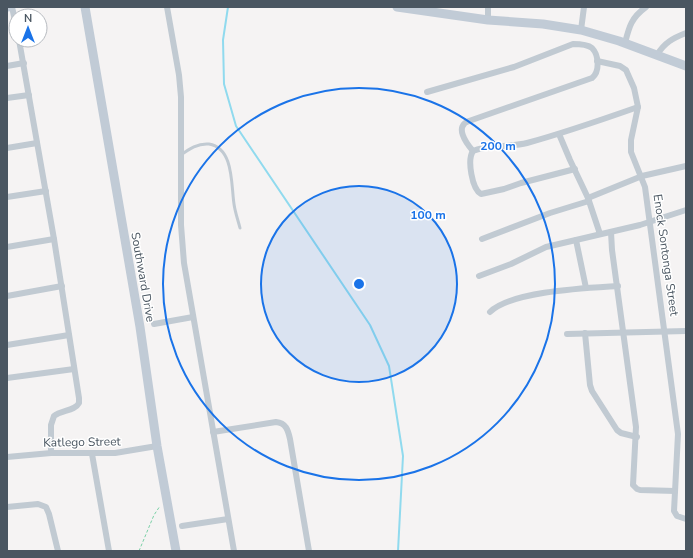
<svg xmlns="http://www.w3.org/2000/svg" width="693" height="558" font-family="'Nunito Sans',sans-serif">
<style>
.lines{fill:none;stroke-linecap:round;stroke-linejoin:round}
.stream{stroke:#90daee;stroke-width:2}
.path{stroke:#7ad0a6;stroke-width:1;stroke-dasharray:3 2;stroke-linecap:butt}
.lane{stroke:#c1cad2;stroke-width:3}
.street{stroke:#c1cad2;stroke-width:6}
.secondary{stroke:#c1cbd6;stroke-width:9}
.ring{fill:none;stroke:#1a73e8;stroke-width:2}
.labels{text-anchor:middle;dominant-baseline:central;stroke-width:3;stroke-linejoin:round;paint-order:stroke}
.street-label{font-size:12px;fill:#4a5661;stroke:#fff}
.centre{fill:#1a73e8;stroke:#fff;stroke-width:2}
.ring-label{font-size:12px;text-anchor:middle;font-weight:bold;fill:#1a73e8;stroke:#fff;stroke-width:3;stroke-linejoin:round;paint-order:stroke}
</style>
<rect width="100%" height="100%" fill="#f5f3f3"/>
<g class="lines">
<path class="stream" d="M228 7 223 40 224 84 236 126 370 325 389 366 403 456 398 551"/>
<path class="path" d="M139 551 154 515 160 506"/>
<path class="lane" d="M181 155C189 149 198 143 209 144 234 148 231 185 234 204 235 212 238 220 240 228"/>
<g class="street">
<path d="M12 7 16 25"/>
<path d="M167 7 179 75 181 97V225L184 263 234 551"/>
<path d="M488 20V7"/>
<path d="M581 30 584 7"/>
<path d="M19 40 54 239 79 398V403C75 411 61 410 54 416L51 425V453"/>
<path d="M625 43C629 27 631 18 646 7"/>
<path d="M657 55C664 43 673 38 686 33"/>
<path d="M597 61 620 66 626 70 634 88 638 107 631 140V152L645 187 678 434 674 511 677 516 686 519"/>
<path d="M7 66 24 63"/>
<path d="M427 92 514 67 573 44C579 44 587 44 592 48 599 55 600 72 592 78L469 121C454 126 466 143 473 151"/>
<path d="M7 98 29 95"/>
<path d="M559 134 570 160 588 198 600 234"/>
<path d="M7 148 37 143"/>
<path d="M575 169 521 183 504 189 481 194C472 189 467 160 473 151 486 145 511 147 527 143 564 133 601 120 638 107"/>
<path d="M7 197 46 191"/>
<path d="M588 198 642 176 686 166"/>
<path d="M611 232 612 250 636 427 633 485 637 489 640 490 675 491"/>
<path d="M482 239 550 213 589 201"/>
<path d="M576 240 586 288"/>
<path d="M7 247 54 239"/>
<path d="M479 276 511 264 546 247 640 225 686 210"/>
<path d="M7 296 62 286"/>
<path d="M490 312C511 291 588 288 618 286"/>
<path d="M154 324 193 317"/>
<path d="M585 333 590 385 592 391 617 430 621 433 637 437"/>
<path d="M567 334 686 331"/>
<path d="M7 345 69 335"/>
<path d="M7 378 74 369"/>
<path d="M213 432 276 422C286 423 288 430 290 439L309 551"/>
<path d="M92 454 109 551"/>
<path d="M7 457 51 453H115L157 446"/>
<path d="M7 507 38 504 46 507 49 514 58 551"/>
<path d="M182 526 228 519"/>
</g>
<g class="secondary">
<path d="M7 7H8"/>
<path d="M85 7 140 327 157 446 176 551"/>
<path d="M397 7 488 20 543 24 581 30 619 41 686 66"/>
</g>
</g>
<circle cx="359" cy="284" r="98" fill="#1a73e8" fill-opacity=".12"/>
<g class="ring">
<circle cx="359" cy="284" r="98"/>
<circle cx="359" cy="284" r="196"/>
</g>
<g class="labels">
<g class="street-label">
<text transform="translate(666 255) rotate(82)">Enock Sontonga Street</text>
<text transform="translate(143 277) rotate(80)">Southward Drive</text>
<text transform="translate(82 442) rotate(-1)">Katlego Street</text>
</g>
</g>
<circle cx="359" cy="284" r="6" class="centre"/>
<g class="ring-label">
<text x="498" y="150">200 m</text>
<text x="428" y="219">100 m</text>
</g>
<rect width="693" height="558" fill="none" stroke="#4a5661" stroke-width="16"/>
<g transform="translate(28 28)"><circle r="19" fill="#ffffff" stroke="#b7bbc0"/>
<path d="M0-3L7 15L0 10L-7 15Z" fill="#1a73e8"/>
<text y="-6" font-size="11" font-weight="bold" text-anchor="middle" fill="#4a5661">N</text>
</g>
</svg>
